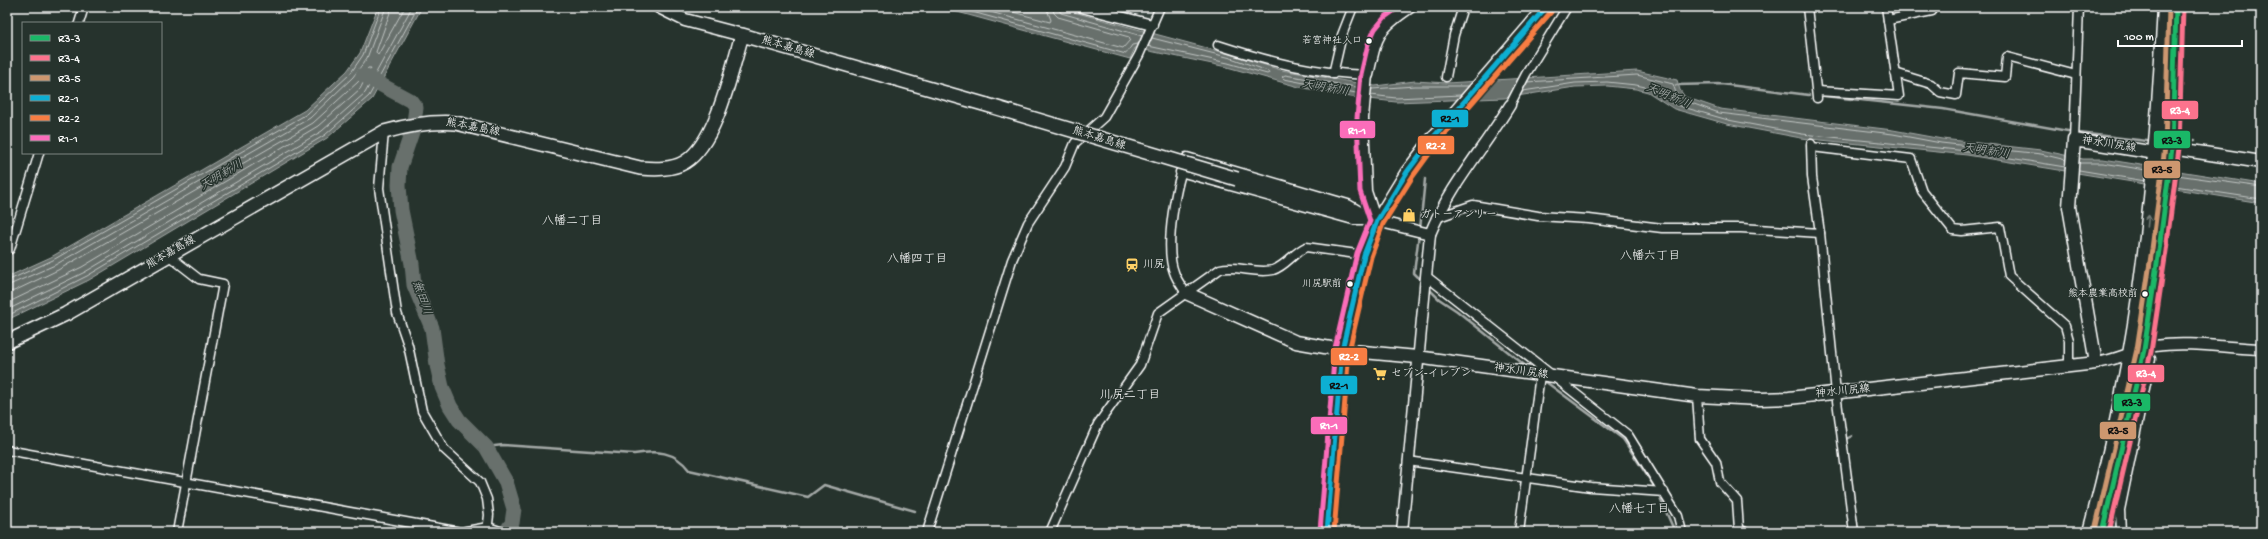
<svg xmlns="http://www.w3.org/2000/svg" width="2268" height="539" font-family="'Gochi Hand','Klee One',sans-serif">
<style>
.built{fill:#333f3a}
.water{fill:#67706c;stroke:#a4a9a7}
.lines{fill:none;stroke-linecap:round;stroke-linejoin:round}
.shore{stroke:#c2c6c4;stroke-width:1}
.stream{stroke:#a4a9a7;stroke-width:2.5}
.river{stroke:#67706c;stroke-width:15}
.minor-casing{stroke:#fff;stroke-width:11}
.tertiary-casing{stroke:#fff;stroke-width:13}
.secondary-casing{stroke:#fff;stroke-width:15}
.primary-casing{stroke:#fff;stroke-width:16}
.trunk-casing{stroke:#fff;stroke-width:17}
.minor{stroke:#26332d;stroke-width:8}
.tertiary{stroke:#26332d;stroke-width:10}
.secondary{stroke:#26332d;stroke-width:12}
.primary{stroke:#26332d;stroke-width:13}
.trunk{stroke:#26332d;stroke-width:14}
.primary-bridge-casing{stroke:#fff;stroke-width:16;stroke-linecap:butt}
.primary-bridge{stroke:#26332d;stroke-width:13}
.bus-1-casing{stroke:#26332d;stroke-width:8}
.bus-2-casing{stroke:#26332d;stroke-width:8}
.bus-3-casing{stroke:#26332d;stroke-width:8}
.bus-4-casing{stroke:#26332d;stroke-width:8}
.bus-5-casing{stroke:#26332d;stroke-width:8}
.bus-6-casing{stroke:#26332d;stroke-width:8}
.bus-1{stroke:#1ab867;stroke-width:5}
.bus-2{stroke:#fc738d;stroke-width:5}
.bus-3{stroke:#cd976f;stroke-width:5}
.bus-4{stroke:#0dafd3;stroke-width:5}
.bus-5{stroke:#f77d43;stroke-width:5}
.bus-6{stroke:#fb6dba;stroke-width:5}
.oneway{stroke:#727a76}
.bus-dot{fill:#fff;stroke:#26332d;stroke-width:1.5}
.labels{text-anchor:middle;dominant-baseline:central;stroke-width:3;stroke-linejoin:round;paint-order:stroke}
.bus-label{font-size:10px;fill:#fff;stroke:#26332d;text-anchor:end}
.street-label{font-size:11px;fill:#fff;stroke:#26332d}
.poi-label{font-size:11px;fill:#fff;stroke:#26332d;text-anchor:start}
.water-label{font-size:12px;font-style:italic;fill:#b3b8b6;stroke:#26332d}
.neighbourhood-label{font-size:12px;fill:#fff;stroke:#26332d}
.line-badge{stroke:#26332d;stroke-width:1.5}
.badge-label{font-size:11px;text-anchor:middle;font-weight:bold;fill:#fff}
.pale-badge-label{font-size:11px;text-anchor:middle;font-weight:bold;fill:#111}
</style>
<rect width="100%" height="100%" fill="#26332d"/>
<filter id="ink" filterUnits="userSpaceOnUse"><feTurbulence type="fractalNoise" baseFrequency=".025" numOctaves="2"/><feDisplacementMap in="SourceGraphic" scale="8" xChannelSelector="R" yChannelSelector="G"/><feConvolveMatrix kernelMatrix="1 2 1 2 8 2 1 2 1" color-interpolation-filters="sRGB"/></filter>
<g filter="url(#ink)">
<path class="built" d="M1095 7H1154L1148 23Z"/>
<g class="water">
<path d="M378 7H422L372 99 327 138 89 280 7 320V277L51 257 305 110 347 71 360 53Z"/>
<path d="M939 7H1055L1233 55 1281 70 1375 86 1415 81 1447 83 1637 71 1677 80 1680 90 1685 97 1720 109 1893 130 1942 139 2041 150 2083 159H2103L2261 184V203L1967 155 1801 138 1727 124 1674 109 1648 92 1636 89 1607 86 1575 87 1504 98 1396 102 1351 97 1299 87 1227 67 1135 48 1130 59Z"/>
</g>
<g class="lines">
<g class="shore">
<path d="M392 7 376 52 378 55 405 7"/>
<path d="M954 7 1126 54 1132 45 1138 44"/>
<path d="M972 7 1123 48 1130 40 1129 37 1058 17 1054 13 1052 7"/>
<path d="M994 7 1050 22 1051 20 1046 7"/>
<path d="M1057 7 1061 13 1142 36"/>
<path d="M1148 46 1228 63 1267 74 1269 73 1268 71 1231 58 1152 38"/>
<path d="M1527 82 1637 75 1673 84 1676 93 1683 100 1719 113 1893 134 1941 143 2041 154 2066 160"/>
<path d="M1372 89 1415 86H1468"/>
<path d="M1523 91 1575 83 1607 82 1636 85 1650 88 1676 105 1728 120 1802 134 1967 151 2065 167"/>
<path d="M1361 94 1284 79 1282 77 1285 75 1362 88"/>
<path d="M1371 95 1396 98 1461 95"/>
<path d="M2079 163H2103L2146 170"/>
<path d="M2079 170 2145 181"/>
<path d="M2177 175 2261 187"/>
<path d="M2175 186 2261 199"/>
<path d="M7 281 53 260 307 114 350 74 363 55 381 7"/>
<path d="M7 286 55 265 310 118 353 77 367 58 386 7"/>
<path d="M7 292 14 291 58 270 313 123 358 82 368 68H371L360 89 318 126 82 267 7 303"/>
<path d="M7 310 85 272 322 131 365 93 412 7"/>
<path d="M7 316 87 276 325 135 369 96 418 7"/>
</g>
<g class="stream">
<path d="M1676 85 1721 84 1809 95"/>
<path d="M1824 96 1943 109 2079 133 2147 141"/>
<path d="M2180 141 2195 140"/>
<path d="M1420 229 1425 179"/>
<path d="M1419 234 1414 273 1422 281"/>
<path d="M1428 288 1439 299 1457 311 1527 367"/>
<path d="M1542 379 1623 439 1656 489"/>
<path d="M1844 440 1852 436"/>
<path d="M486 447 503 445 634 454C656 450 675 451 689 470L808 497 824 485 915 511"/>
<path d="M1848 461 1851 481"/>
<path d="M1658 494 1675 532"/>
<path d="M1855 510 1857 527"/>
</g>
<path class="river" d="M363 75 411 101 416 108 413 129 400 167 399 185 401 210 412 264 414 285 432 328 437 365 442 387 450 406 459 420 486 447 506 482 514 509 512 523 506 532"/>
<g class="minor-casing">
<g id="minor">
<path d="M1807 7 1817 98"/>
<path d="M1888 20 1932 11V7"/>
<path d="M79 23 84 7"/>
<path d="M1218 45C1270 62 1312 73 1368 75L1364 118 1367 191 1377 221"/>
<path d="M1895 73 1931 84 1940 92 1956 95 1959 73 2005 77 2007 57 2076 75"/>
<path d="M1333 74 1342 35 1353 7"/>
<path d="M1446 77 1454 35 1463 7"/>
<path d="M1817 91 1899 96 1886 7"/>
<path d="M1510 105 1526 74 1567 7"/>
<path d="M384 132 379 188 397 313 408 345 422 411 444 449 480 482 487 499 489 515 487 532"/>
<path d="M2074 140 2079 7"/>
<path d="M1811 144 1812 177 1820 233 1836 393 1854 532"/>
<path d="M1812 147 1911 159 1922 191 1953 230 1962 231 2000 227 2009 276 2065 326 2069 340V366"/>
<path d="M1180 172 1353 220H1362"/>
<path d="M1436 218 1473 205 1538 216 1589 219 1662 228H1741L1820 233"/>
<path d="M7 250 10 249 39 153"/>
<path d="M168 255 199 279 223 284 177 532"/>
<path d="M1426 276 1628 435 1678 516 1682 532"/>
<path d="M1186 293C1182 287 1176 279 1174 272 1164 246 1176 182 1187 157L1348 204 1360 211"/>
<path d="M1697 396 1700 439 1716 462 1720 482 1737 501 1739 529 1745 532"/>
<path d="M7 450 461 532 488 527 503 532"/>
<path d="M1408 461 1591 487 1664 492"/>
<path d="M927 532 1012 260 1028 223 1065 167 1075 143 1104 117 1139 55 1160 7"/>
<path d="M1050 532 1098 424 1140 365 1158 313 1220 269C1237 265 1256 274 1273 270 1286 266 1294 252 1306 247L1364 255"/>
<path d="M1519 532 1540 375"/>
<path d="M2121 532 2120 510 2151 359 2144 350"/>
</g>
</g>
<g class="tertiary-casing">
<g id="tertiary">
<path d="M1082 7 1152 25"/>
<path d="M1368 75C1377 36 1376 30 1411 7"/>
<path d="M1377 221 1430 234"/>
<path d="M2096 363C2117 360 2135 350 2155 346 2189 341 2227 348 2261 349"/>
<path d="M1402 532 1430 234C1449 187 1484 148 1510 105"/>
</g>
</g>
<g class="secondary-casing">
<g id="secondary">
<path d="M659 7 685 20 742 35"/>
<path d="M1377 221 1407 172 1432 139 1546 7"/>
<path d="M1186 293 1296 342 1342 350 1417 357 1697 396 1760 399 1789 398 2096 363 2069 207 2074 140 2156 153 2172 148 2261 162"/>
</g>
</g>
<g class="primary-casing">
<g id="primary">
<path d="M1237 179 1377 221 1364 255 1342 350 1327 532"/>
<path d="M7 342 66 314 384 132C409 125 431 121 456 123L640 168C654 169 672 170 685 162 717 142 731 71 742 35L987 105"/>
</g>
</g>
<g class="trunk-casing">
<g id="trunk">
<path d="M2090 532C2102 487 2113 442 2122 397 2148 268 2158 137 2165 7"/>
<path d="M2102 532 2144 350 2159 250 2172 148 2176 7"/>
</g>
</g>
<use href="#minor" class="minor"/>
<use href="#tertiary" class="tertiary"/>
<use href="#secondary" class="secondary"/>
<use href="#primary" class="primary"/>
<use href="#trunk" class="trunk"/>
<g class="primary-bridge-casing">
<path id="primary-bridge" d="M987 105 1237 179"/>
</g>
<use href="#primary-bridge" class="primary-bridge"/>
<g class="bus-1-casing">
<path id="bus-1" d="M2102 532 2144 350 2159 250 2172 148 2176 7"/>
</g>
<g class="bus-2-casing">
<path id="bus-2" d="M2109 532 2151 352 2166 251 2179 148 2183 7"/>
</g>
<g class="bus-3-casing">
<path id="bus-3" d="M2095 530 2137 349 2152 249 2165 147 2169 7"/>
</g>
<g class="bus-4-casing">
<path id="bus-4" d="M1327 532 1342 350 1364 255 1377 221 1407 172 1432 139 1546 7"/>
</g>
<g class="bus-5-casing">
<path id="bus-5" d="M1334 532 1349 351 1371 257 1383 224 1413 176 1437 143 1551 12"/>
</g>
<g class="bus-6-casing">
<path id="bus-6" d="M1320 531 1335 348 1357 253 1370 221 1360 191 1357 118 1361 74 1368 44 1375 29 1385 17 1399 7"/>
</g>
<use href="#bus-1" class="bus-1"/>
<use href="#bus-2" class="bus-2"/>
<use href="#bus-3" class="bus-3"/>
<use href="#bus-4" class="bus-4"/>
<use href="#bus-5" class="bus-5"/>
<use href="#bus-6" class="bus-6"/>
</g>
<defs><path id="oneway-shaft" d="M-6 0H5M1.5-3L5.5 0L1.5 3" fill="none" stroke-width="1.6" stroke-linecap="round" stroke-linejoin="round"/></defs>
<use class="oneway" href="#oneway-shaft" transform="translate(2148 221) rotate(-84)"/>
</g>
<defs>
<g id="shop-bare" transform="scale(1.08)"><path d="M-5-2.5h2.3a2.7 3.5 0 0 1 5.4 0H5L5.5 6h-11ZM-1.5-2.5h3a1.5 2.3 0 0 0-3 0Z" fill="#ffd166" stroke="#26332d" stroke-width="2.5" paint-order="stroke"/></g>
<g id="station-bare" transform="scale(1.08)"><path d="M-3-6H3Q5-6 5-4V2Q5 4 3 4L4.5 6H3L1.5 4h-3L-3 6H-4.5L-3 4Q-5 4-5 2V-4Q-5-6-3-6ZM-3.5-4v3h7v-3ZM-3.5 1v1.5H-2V1ZM2 1v1.5H3.5V1Z" fill="#ffd166" stroke="#26332d" stroke-width="2.5" paint-order="stroke"/></g>
<g id="supermarket-bare" transform="scale(1.08)"><path d="M-6-5.5h2.5l.6 2H6L4.5 2H-2.5L-4.4-4H-6ZM-1.5 3.2a1.3 1.3 0 1 0 .1 0ZM3 3.2a1.3 1.3 0 1 0 .1 0Z" fill="#ffd166" stroke="#26332d" stroke-width="2.5" paint-order="stroke"/></g>
</defs>
<g fill-rule="evenodd">
<use href="#shop-bare" x="1409" y="215"/>
<use href="#station-bare" x="1132" y="265"/>
<use href="#supermarket-bare" x="1380" y="374"/>
</g>
<g class="bus-dot">
<circle cx="1369" cy="41" r="3.5"/>
<circle cx="1350" cy="284" r="3.5"/>
<circle cx="2145" cy="294" r="3.5"/>
</g>
<g class="labels">
<g class="bus-label">
<text x="1362" y="41">若宮神社入口</text>
<text x="1342" y="284">川尻駅前</text>
<text x="2138" y="294">熊本農業高校前</text>
</g>
<g class="street-label">
<text transform="translate(788 48) rotate(16)">熊本嘉島線</text>
<text transform="translate(473 128) rotate(11)">熊本嘉島線</text>
<text transform="translate(1099 139) rotate(17)">熊本嘉島線</text>
<text transform="translate(2109 145) rotate(9)">神水川尻線</text>
<text transform="translate(171 253) rotate(-30)">熊本嘉島線</text>
<text transform="translate(1521 372) rotate(8)">神水川尻線</text>
<text transform="translate(1843 392) rotate(-6)">神水川尻線</text>
</g>
<g class="poi-label">
<text x="1420" y="215">ガトーアンリー</text>
<text x="1143" y="265">川尻</text>
<text x="1391" y="374">セブン-イレブン</text>
</g>
<g class="water-label">
<text transform="translate(1325 89) rotate(11)">天明新川</text>
<text transform="translate(1668 97) rotate(23)">天明新川</text>
<text transform="translate(1986 152) rotate(9)">天明新川</text>
<text transform="translate(222 176) rotate(-31)">天明新川</text>
<text transform="translate(421 298) rotate(71)">無田川</text>
</g>
<g class="neighbourhood-label">
<text x="572" y="222">八幡二丁目</text>
<text x="1650" y="257">八幡六丁目</text>
<text x="917" y="260">八幡四丁目</text>
<text x="1130" y="396">川尻二丁目</text>
<text x="1639" y="510">八幡七丁目</text>
</g>
</g>
<g class="line-badge">
<rect x="2161" y="100" width="38" height="20" rx="4" fill="#fc738d"/>
<rect x="1431" y="109" width="38" height="19" rx="4" fill="#0dafd3"/>
<rect x="1339" y="120" width="37" height="19" rx="4" fill="#fb6dba"/>
<rect x="2153" y="130" width="38" height="19" rx="4" fill="#1ab867"/>
<rect x="1417" y="135" width="38" height="20" rx="4" fill="#f77d43"/>
<rect x="2143" y="160" width="38" height="19" rx="4" fill="#cd976f"/>
<rect x="1330" y="347" width="38" height="19" rx="4" fill="#f77d43"/>
<rect x="2127" y="364" width="38" height="19" rx="4" fill="#fc738d"/>
<rect x="1320" y="375" width="38" height="20" rx="4" fill="#0dafd3"/>
<rect x="2113" y="393" width="38" height="19" rx="4" fill="#1ab867"/>
<rect x="1310" y="416" width="38" height="19" rx="4" fill="#fb6dba"/>
<rect x="2099" y="421" width="38" height="19" rx="4" fill="#cd976f"/>
</g>
<g class="badge-label">
<text x="2180" y="114">R3-4</text>
<text x="1357" y="134">R1-1</text>
<text x="1436" y="149">R2-2</text>
<text x="1349" y="360">R2-2</text>
<text x="2146" y="377">R3-4</text>
<text x="1329" y="429">R1-1</text>
</g>
<g class="pale-badge-label">
<text x="1450" y="122">R2-1</text>
<text x="2172" y="144">R3-3</text>
<text x="2162" y="173">R3-5</text>
<text x="1339" y="389">R2-1</text>
<text x="2132" y="406">R3-3</text>
<text x="2118" y="434">R3-5</text>
</g>
<rect width="2268" height="539" fill="none" stroke="#26332d" stroke-width="24"/>
<rect x="12" y="12" width="2244" height="515" fill="none" stroke="#fff" stroke-width="1.5" filter="url(#ink)"/>
<rect x="22" y="22" width="140" height="132" fill="#26332d" stroke="#7d8581"/>
<rect x="30" y="35" width="20" height="6" fill="#1ab867" stroke="#7d8581"/>
<text x="58" y="42" font-size="12" fill="#ffffff">R3-3</text>
<rect x="30" y="55" width="20" height="6" fill="#fc738d" stroke="#7d8581"/>
<text x="58" y="62" font-size="12" fill="#ffffff">R3-4</text>
<rect x="30" y="75" width="20" height="6" fill="#cd976f" stroke="#7d8581"/>
<text x="58" y="82" font-size="12" fill="#ffffff">R3-5</text>
<rect x="30" y="95" width="20" height="6" fill="#0dafd3" stroke="#7d8581"/>
<text x="58" y="102" font-size="12" fill="#ffffff">R2-1</text>
<rect x="30" y="115" width="20" height="6" fill="#f77d43" stroke="#7d8581"/>
<text x="58" y="122" font-size="12" fill="#ffffff">R2-2</text>
<rect x="30" y="135" width="20" height="6" fill="#fb6dba" stroke="#7d8581"/>
<text x="58" y="142" font-size="12" fill="#ffffff">R1-1</text>
<path d="M2118 40v6h124v-6" fill="none" stroke="#ffffff" stroke-width="2"/>
<text x="2124" y="40" font-size="12" fill="#ffffff" stroke="#26332d" stroke-width="3" paint-order="stroke">100 m</text>
</svg>
